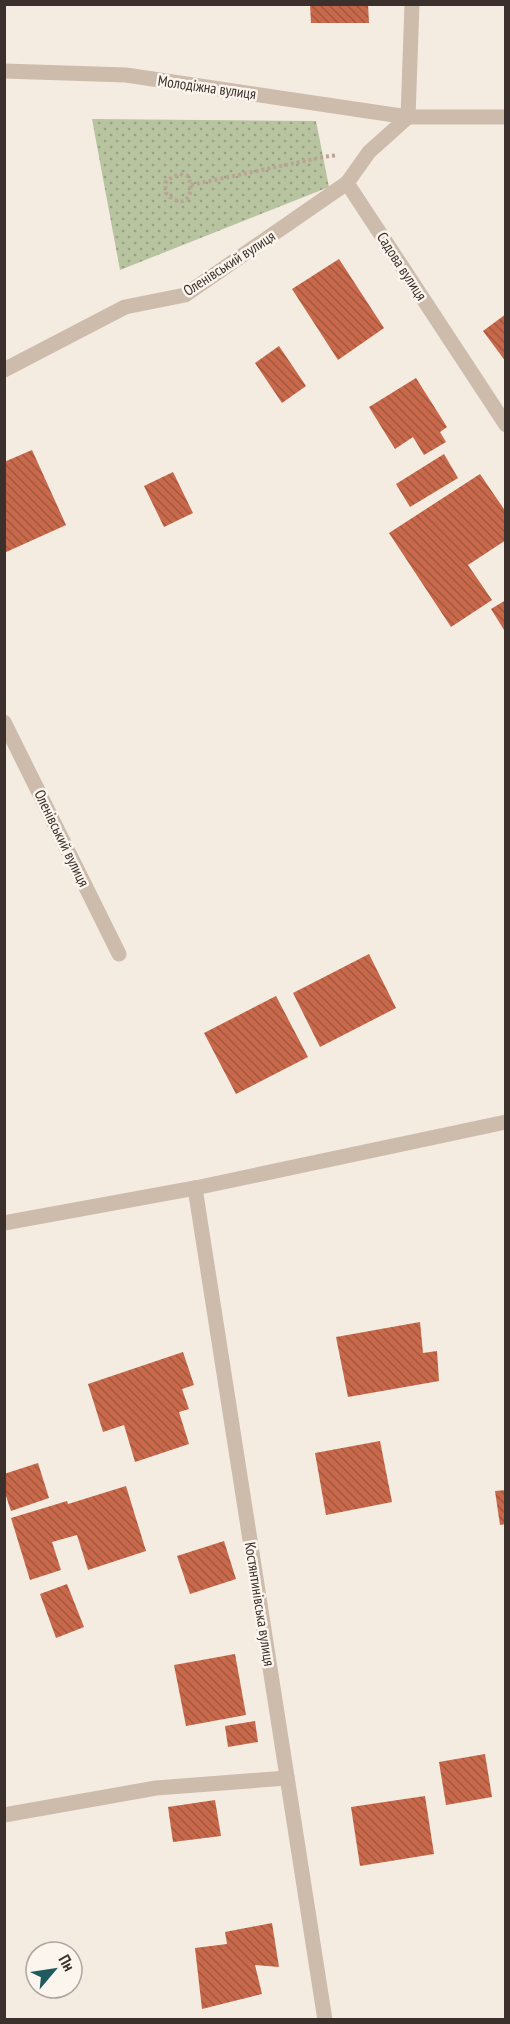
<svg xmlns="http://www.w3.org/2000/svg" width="510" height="2024" font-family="'PT Sans Narrow',sans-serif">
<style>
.grass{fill:url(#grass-dots)}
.building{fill:url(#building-back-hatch)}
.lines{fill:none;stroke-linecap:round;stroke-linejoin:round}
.path{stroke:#b9a596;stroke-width:4;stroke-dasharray:3 3;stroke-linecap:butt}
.minor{stroke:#cdbbac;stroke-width:15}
.labels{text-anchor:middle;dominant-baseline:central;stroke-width:5;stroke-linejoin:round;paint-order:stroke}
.street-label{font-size:15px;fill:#3b302b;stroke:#fbf5ee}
</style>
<defs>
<pattern id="grass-dots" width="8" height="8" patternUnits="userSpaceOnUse" patternTransform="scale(1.5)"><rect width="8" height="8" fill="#b8c4a0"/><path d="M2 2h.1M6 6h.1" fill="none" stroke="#97a083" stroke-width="1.8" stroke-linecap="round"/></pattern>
<pattern id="building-back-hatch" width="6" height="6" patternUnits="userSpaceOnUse" patternTransform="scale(1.5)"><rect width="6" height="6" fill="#c8694b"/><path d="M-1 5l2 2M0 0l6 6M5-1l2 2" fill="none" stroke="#a4573f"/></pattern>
</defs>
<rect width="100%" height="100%" fill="#f4ebe1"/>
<path class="grass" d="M92 119 316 121 329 187 120 270Z"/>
<g class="building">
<path d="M310 4H368L369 23H311Z"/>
<path d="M339 259 384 328 338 360 292 289Z"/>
<path d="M506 314V362L483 331Z"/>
<path d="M279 346 306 386 282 403 255 363Z"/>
<path d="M416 378 447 427 440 432 446 442 424 455 413 437 395 449 369 407Z"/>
<path d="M32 450 66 525 4 553V462Z"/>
<path d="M444 454 458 478 410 507 396 484Z"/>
<path d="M173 472 193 513 164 527 144 486Z"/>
<path d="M480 474 506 512V540L468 565 492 600 451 627 389 533Z"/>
<path d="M506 600V633L491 609Z"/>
<path d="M369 954 396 1008 320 1047 293 993Z"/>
<path d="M276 996 308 1057 236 1094 204 1033Z"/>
<path d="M420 1322 423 1353 437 1351 439 1381 348 1397 336 1337Z"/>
<path d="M183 1352 194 1385 182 1389 189 1409 179 1412 189 1444 135 1462 124 1425 103 1432 88 1384Z"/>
<path d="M380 1441 392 1502 326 1515 315 1453Z"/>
<path d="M38 1463 49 1498 11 1511 4 1490V1474Z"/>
<path d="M126 1486 146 1551 88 1570 77 1535 52 1542 61 1570 30 1580 11 1518 67 1501 68 1504Z"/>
<path d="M506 1490V1524L500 1525 495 1491Z"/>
<path d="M224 1541 236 1579 190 1594 177 1556Z"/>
<path d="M67 1584 84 1627 56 1638 40 1594Z"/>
<path d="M235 1654 246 1715 186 1726 174 1665Z"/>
<path d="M255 1721 258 1742 228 1747 225 1726Z"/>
<path d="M485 1754 492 1797 446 1805 439 1762Z"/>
<path d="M425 1796 434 1854 360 1866 351 1807Z"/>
<path d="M215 1800 221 1836 173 1842 168 1807Z"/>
<path d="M272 1923 279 1967 255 1965 262 1994 202 2009 195 1948 227 1944 225 1932Z"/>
</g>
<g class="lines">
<g class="path">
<path d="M180 174 188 176C196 197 183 211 166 193L165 183 172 177Z"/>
<path d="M191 185 323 157 338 155"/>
</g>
<g class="minor">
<path d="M4 71 126 75 408 117H506"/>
<path d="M408 117 369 152 347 183 506 425"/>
<path d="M408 117 412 4"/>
<path d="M4 370 125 307 185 295 347 183"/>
<path d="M4 722 119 954"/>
<path d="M195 1188 325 2020"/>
<path d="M4 1223 195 1188 506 1122"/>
<path d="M4 1815 156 1788 287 1778"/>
</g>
</g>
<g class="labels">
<g class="street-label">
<text transform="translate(207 87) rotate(8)">Молодіжна вулиця</text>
<text transform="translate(229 263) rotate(-33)">Оленівський вулиця</text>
<text transform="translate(402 266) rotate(57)">Садова вулиця</text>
<text transform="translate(62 838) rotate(64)">Оленівський вулиця</text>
<text transform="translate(260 1604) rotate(81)">Костянтинівська вулиця</text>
</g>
</g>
<rect width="510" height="2024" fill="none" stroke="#3b302b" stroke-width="12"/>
<g transform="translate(54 1970) rotate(61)"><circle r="28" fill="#fbf5ee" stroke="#aea6a0" stroke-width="1.5"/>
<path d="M0-4.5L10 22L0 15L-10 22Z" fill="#1f5a5e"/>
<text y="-9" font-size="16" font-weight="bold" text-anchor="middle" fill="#3b302b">Пн</text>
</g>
</svg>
